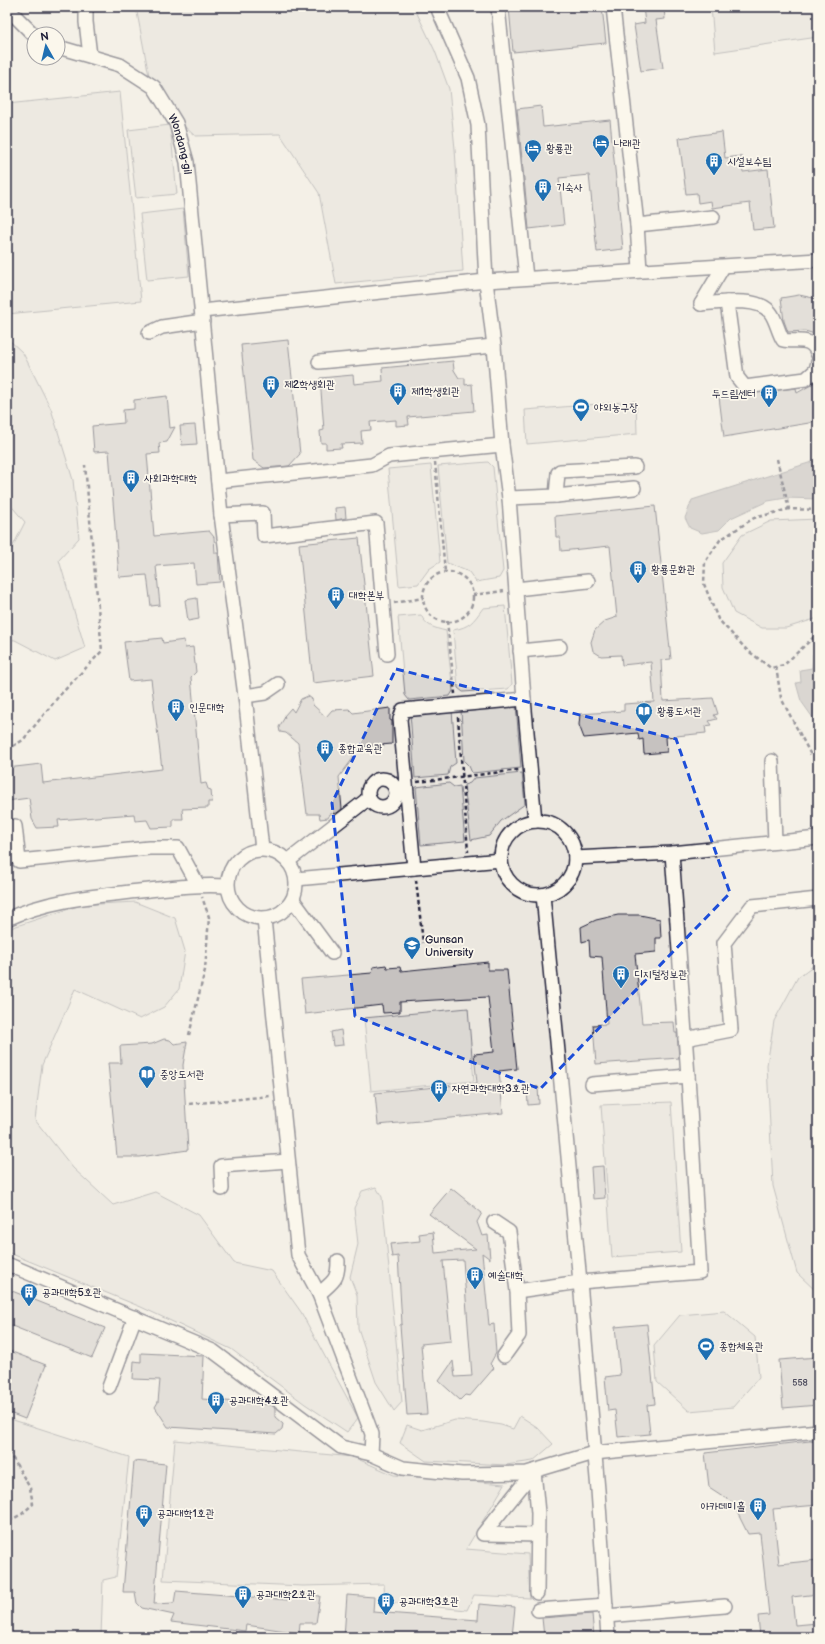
<svg xmlns="http://www.w3.org/2000/svg" width="825" height="1644" font-family="'Balsamiq Sans','Poor Story',sans-serif">
<style>
.built{fill:#ebe7df;fill-rule:evenodd}
.green{fill:#dbd8d3;stroke:#7e7d87}
.water{fill:#b1aeb0;stroke:#787681}
.building{fill:#c6c2c0;stroke:#22223b}
.lines{fill:none;stroke-linecap:round;stroke-linejoin:round}
.minor-casing{stroke:#22223b;stroke-width:16}
.path{stroke:#22223b;stroke-width:2.5;stroke-dasharray:4 3;stroke-linecap:butt}
.minor{stroke:#fbf7ec;stroke-width:13}
.marked{fill:none;stroke:#1d4ed8;stroke-width:3;stroke-dasharray:8 5;stroke-linejoin:round}
.labels{text-anchor:middle;dominant-baseline:central;stroke-width:3.5;stroke-linejoin:round;paint-order:stroke}
.number-label{font-size:9px;fill:#4b4a5c}
.poi-label{font-size:11px;fill:#22223b;stroke:#fbf7ec;text-anchor:start}
.street-label{font-size:11px;fill:#22223b;stroke:#fbf7ec}
</style>
<rect width="100%" height="100%" fill="#fbf7ec"/>
<filter id="ink" filterUnits="userSpaceOnUse"><feTurbulence type="fractalNoise" baseFrequency=".025" numOctaves="2"/><feDisplacementMap in="SourceGraphic" scale="8" xChannelSelector="R" yChannelSelector="G"/><feConvolveMatrix kernelMatrix="1 2 1 2 8 2 1 2 1" color-interpolation-filters="sRGB"/></filter>
<g filter="url(#ink)">
<path class="built" d="M7 7H136L149 76 184 126 194 136 280 134 319 193 336 284 463 271 435 51 414 7H818V1637H7ZM34 34H58V58H34Z"/>
<g class="green">
<path d="M136 7H414L435 51 449 89 455 149 463 271 336 284 319 193 280 134 195 136 184 126 149 76Z"/>
<path d="M711 7H818V37L715 52Z"/>
<path d="M120 92 141 301 7 314V104Z"/>
<path d="M170 125 177 194 136 198 128 130Z"/>
<path d="M183 209 189 276 147 280 140 214Z"/>
<path d="M7 338 23 353 51 409 73 480 79 538 59 560 85 648 55 661 15 640 7 639V554L11 550 25 522 7 501Z"/>
<path d="M636 401 637 434 527 444 525 410Z"/>
<path d="M488 462 493 467 503 571 499 578 476 582 469 572 447 563 438 466Z"/>
<path d="M431 465 440 562 429 569 418 584 399 586 388 469Z"/>
<path d="M818 519V618L786 628H762L734 613 723 587 722 563 742 535 771 521Z"/>
<path d="M505 606 512 684 508 689 463 692 458 688 453 630C470 627 473 622 483 608Z"/>
<path d="M421 615C426 626 434 628 446 631L453 691 450 696 409 700 405 695 398 617Z"/>
<path d="M516 705 521 768 472 773 469 766 464 761 461 710Z"/>
<path d="M452 710 456 763 450 767 448 775 415 778 410 713Z"/>
<path d="M522 773 525 804 501 821 489 836 471 840 464 785 470 783 474 778Z"/>
<path d="M449 783 454 787 460 786 465 841 421 845 416 787Z"/>
<path d="M135 902 175 918 185 951 179 989 164 1007 140 1019 75 989 42 1065 35 1120 73 1168 113 1205 155 1192 199 1215 234 1263 272 1271 301 1312 358 1418 347 1432 305 1404 231 1349 141 1307 7 1252V929L81 905Z"/>
<path d="M818 962V1293L797 1273 773 1186 767 1065 774 1021 798 977Z"/>
<path d="M468 1008 474 1081 371 1091 364 1018Z"/>
<path d="M671 1102 681 1252 612 1257 601 1105Z"/>
<path d="M376 1187 382 1197 402 1402 394 1411 376 1382 358 1328 357 1295 350 1277 358 1244 354 1208 362 1191Z"/>
<path d="M724 1311 755 1337 759 1377 733 1407 689 1411 657 1382 654 1346 680 1315Z"/>
<path d="M520 1416 537 1427 553 1444 533 1461 506 1465 426 1461 400 1443 407 1425 422 1430 455 1420 483 1422 501 1425 513 1429Z"/>
<path d="M7 1418 129 1457 116 1577 103 1580 101 1636 103 1637H7Z"/>
<path d="M175 1440 353 1457 394 1475 505 1484 466 1549 528 1554 530 1598 474 1595 467 1610 385 1602 384 1584 303 1586 163 1580Z"/>
</g>
<g class="water">
<path d="M818 460V499L786 498 768 501 731 518 719 530 702 533 690 528 685 518 692 500Z"/>
<path d="M818 653V725L801 701 796 683 801 682 800 670 812 668 813 654Z"/>
</g>
<g class="building">
<path d="M509 7H602L606 43 513 52Z"/>
<path d="M643 7H664L665 19 656 20 663 68 641 71 634 25 645 23Z"/>
<path d="M541 106 543 127 610 120 623 249 597 252 589 175 559 178 564 225 529 229 517 109Z"/>
<path d="M722 132 725 158 741 156 743 172 768 169 774 228 753 230 750 203 712 208 711 201 698 203 697 193 686 194 679 138Z"/>
<path d="M799 295 818 299V335L805 331 788 332 784 321 781 298Z"/>
<path d="M288 340 300 454 289 466 264 468 253 460 241 345Z"/>
<path d="M453 361 454 370 459 378H465V385L472 384 474 411 408 417 409 425 396 426V420L370 422 371 430 361 431 362 443 341 444 342 448 326 449V443H321L320 431 324 430 320 378 353 375 354 384 383 381 382 368Z"/>
<path d="M818 379V419L809 423 724 437 719 397 796 388 797 393 811 385Z"/>
<path d="M167 396 170 428 175 427 167 442 159 443 160 453 147 454 154 536 209 531 214 537 215 553H218L220 582 196 584 194 563 156 566 160 605 151 606 147 575 119 577 109 451 94 452 92 426 124 423 123 410 134 409V400Z"/>
<path d="M195 425 197 444 182 445 180 426Z"/>
<path d="M655 506 671 659 661 660 663 701 713 698 718 714 714 715 717 719 709 721 712 725 705 726 706 733 666 737 667 752 644 754 643 739 639 740 638 733 584 738 579 725 580 714 624 711V704L654 702 651 662 622 665 621 655 601 656 593 651 591 642 595 630 605 621 617 617 610 546 561 551 560 537H556L555 516Z"/>
<path d="M345 507 346 518 336 520 335 508Z"/>
<path d="M359 538 374 676 313 683 299 544Z"/>
<path d="M197 598 199 619 188 621 185 600Z"/>
<path d="M162 638 163 643 184 640 185 648 193 647 196 672 191 677 201 784 206 783 208 789 211 790 212 802H208V808L182 809 183 819H173V827L151 828 147 820 135 821 134 814 58 820 59 827 37 828 32 819 29 798 7 801V768L41 764 43 783 162 769 151 679 129 681 124 642Z"/>
<path d="M308 696 312 699 313 705 326 717 332 710 349 709 353 713 390 708V720L392 721V744L345 748 354 757 339 777 342 809 337 813 330 814 328 818 320 819 319 814H307L298 743 286 733 280 732 279 727 285 717 284 716 291 708 294 712 301 699Z"/>
<path d="M618 915H640L660 919 661 938H656V952L635 954 642 1023 674 1022 675 1033H677L679 1058 596 1064 593 1025 607 1024 602 957 590 956 589 940 582 942 581 927 596 920Z"/>
<path d="M488 962V970H507L517 1069 499 1071 503 1113 378 1125 375 1093 477 1083 474 1054 494 1052 488 997 400 1002V1012L383 1013 382 1005 305 1014 301 979 372 973 373 967 386 965 387 968 400 967 401 971Z"/>
<path d="M341 1030 343 1045 333 1046 331 1032Z"/>
<path d="M164 1039 170 1040 174 1044 187 1042 183 1065 188 1150 140 1157H117L108 1063H121L120 1046 152 1044Z"/>
<path d="M538 1087 539 1104 528 1105 527 1088Z"/>
<path d="M603 1166 605 1198 593 1199 591 1167Z"/>
<path d="M451 1188 482 1213 477 1222 482 1236 488 1235 490 1259 482 1253 489 1325 494 1324 496 1353 490 1364 494 1368 470 1396 465 1395 460 1400 439 1381 453 1361 455 1377 472 1376 463 1260 443 1261 451 1341 421 1344 427 1414 407 1415 400 1325 402 1324 398 1256 392 1257 390 1244 420 1241 419 1234 433 1232 435 1253 476 1249 429 1214Z"/>
<path d="M7 1289 105 1328 92 1358 7 1324Z"/>
<path d="M647 1324 655 1404 647 1405 650 1434 618 1437 615 1410 608 1411 605 1377 620 1375 615 1327Z"/>
<path d="M7 1350 46 1365 25 1419 7 1412Z"/>
<path d="M141 1353 204 1356 202 1399 271 1405 275 1408V1417L283 1424 282 1429 276 1434 168 1427 155 1407 158 1402 160 1380 133 1379 134 1361 141 1362Z"/>
<path d="M818 1357V1405L783 1408 779 1360Z"/>
<path d="M818 1440V1505L773 1509 779 1564 818 1560V1594L792 1597 795 1625 818 1623V1637H760L758 1616 769 1615 760 1533 748 1534 732 1502 709 1487 705 1453Z"/>
<path d="M134 1461 166 1464 154 1604 174 1603 176 1591 288 1600 296 1594 320 1596 316 1623H300L299 1633 246 1625 245 1631 171 1622 174 1615 142 1608 137 1603 135 1592H123Z"/>
<path d="M347 1595 374 1597 373 1612 478 1620 479 1604 515 1607 512 1637H344Z"/>
<path d="M592 1614 594 1637H544L542 1618Z"/>
</g>
<g class="lines">
<g class="minor-casing">
<g id="minor">
<path d="M86 7V22L90 56"/>
<path d="M437 7 468 78 478 125 486 281 494 346 502 445 509 498 524 699 535 821"/>
<path d="M498 7 526 278"/>
<path d="M613 7 637 225 640 270"/>
<path d="M7 8 34 35"/>
<path id="s1" d="M58 47 120 65 154 87 176 123 187 162 221 515 245 696 262 849"/>
<path d="M637 225 713 217"/>
<path d="M727 302 737 377 745 387 806 379 816 370 818 362"/>
<path d="M701 304C719 303 757 296 770 312 776 319 778 332 783 340 797 343 812 335 818 355"/>
<path d="M701 304 723 267"/>
<path d="M202 311 486 281 818 260"/>
<path d="M149 333 162 327 203 321"/>
<path d="M319 362 494 346"/>
<path d="M218 481 372 465 389 456 502 445"/>
<path d="M556 496 558 473 560 471 635 467"/>
<path d="M509 498 556 496 634 488"/>
<path d="M221 515 263 513 264 536 376 523 387 654"/>
<path d="M516 589 588 581"/>
<path d="M520 651 560 647"/>
<path d="M245 696 265 693 278 684"/>
<path d="M772 761 775 842"/>
<circle cx="382" cy="793" r="14"/>
<circle cx="538" cy="858" r="37"/>
<path d="M7 827 15 826 19 861 149 848H178L198 885"/>
<circle cx="262" cy="884" r="34"/>
<path d="M575 858 672 853 818 838"/>
<path d="M288 861 369 798"/>
<path d="M414 868 400 719 403 710 524 699"/>
<path d="M296 879 501 860"/>
<path d="M543 895 580 1282 598 1490 608 1637"/>
<path d="M293 900 332 953"/>
<path d="M7 919C47 900 95 896 139 891 168 888 197 884 227 886"/>
<path d="M264 919 298 1255 319 1294 372 1434 371 1454"/>
<path d="M685 1039 731 1030 724 943 752 906 818 899"/>
<path d="M592 1084 688 1076"/>
<path d="M222 1189 221 1166 288 1161"/>
<path d="M494 1222 509 1232 517 1291 580 1282 700 1272 688 1076 672 853"/>
<path d="M7 1264 213 1351 341 1447 371 1454 403 1468 462 1474 527 1473 594 1453 818 1431"/>
<path d="M319 1294C333 1281 338 1281 338 1261"/>
<path d="M504 1356 519 1335 517 1291"/>
<path d="M109 1387 135 1317"/>
<path d="M534 1471 483 1534 538 1535"/>
<path d="M534 1471 538 1513 537 1593"/>
<path d="M538 1610 606 1605"/>
<path d="M606 1616 725 1606"/>
</g>
</g>
<g class="path">
<path d="M777 459 789 509"/>
<path d="M435 462 445 572"/>
<path d="M818 510 789 509 754 518 720 540 705 562 704 584 718 619 747 650 771 668 784 665 818 633"/>
<circle cx="448" cy="597" r="25"/>
<path d="M473 595 504 591"/>
<path d="M394 603 423 598"/>
<path d="M447 621 455 694"/>
<path d="M776 667 781 698 812 757"/>
<path d="M458 717 468 852"/>
<path d="M7 750 23 740 59 696 102 651 85 465"/>
<path d="M417 782 519 770"/>
<path d="M416 880 423 943"/>
<path d="M189 1035 205 970 209 917 202 897"/>
<path d="M189 1104 270 1096"/>
<path d="M7 1453 12 1457 30 1488 33 1504 22 1514 7 1522"/>
</g>
<use href="#minor" class="minor"/>
</g>
</g>
<path d="M0 0H825V1644H0ZM396 669 676 739 730 893 540 1089 355 1016 332 803Z" fill="#fbf7ec" fill-opacity=".55" fill-rule="evenodd"/>
<path class="marked" d="M396 669 676 739 730 893 540 1089 355 1016 332 803Z"/>
<defs>
<g id="hotel-pin" transform="scale(0.9)"><path d="M0 17L-7.5 6A9.5 9.5 0 1 1 7.5 6Z" fill="#1f6fb2" stroke="#fbf7ec"/><path d="M-6-4.5h1.5V1H6V5H4.5V3h-9V5H-6ZM-4 0a1.8 1.8 0 1 1 3.6 0ZM.5 0V-2.5h3Q6-2.5 6 0Z" fill="#fff"/></g>
<g id="building-pin" transform="scale(0.9)"><path d="M0 17L-7.5 6A9.5 9.5 0 1 1 7.5 6Z" fill="#1f6fb2" stroke="#fbf7ec"/><path d="M-4-6H4V6H1V3H-1V6H-4ZM-2.5-4.3h1.7v1.8h-1.7ZM.8-4.3h1.7v1.8H.8ZM-2.5-1h1.7V.8h-1.7ZM.8-1h1.7V.8H.8Z" fill="#fff"/></g>
<g id="stadium-pin" transform="scale(0.9)"><path d="M0 17L-7.5 6A9.5 9.5 0 1 1 7.5 6Z" fill="#1f6fb2" stroke="#fbf7ec"/><path d="M0-5a6.5 5 0 1 0 0 10a6.5 5 0 1 0 0-10ZM-3.5-1.8h7v3.6h-7Z" fill="#fff"/></g>
<g id="library-pin" transform="scale(0.9)"><path d="M0 17L-7.5 6A9.5 9.5 0 1 1 7.5 6Z" fill="#1f6fb2" stroke="#fbf7ec"/><path d="M-6-4Q-3-5.5-.7-3.5V5Q-3 3-6 4ZM6-4Q3-5.5 .7-3.5V5Q3 3 6 4Z" fill="#fff"/></g>
<g id="university-pin" transform="scale(0.9)"><path d="M0 17L-7.5 6A9.5 9.5 0 1 1 7.5 6Z" fill="#1f6fb2" stroke="#fbf7ec"/><path d="M0-5L7-2L0 1L-7-2ZM-4 1L0 2.5L4 1V4Q0 6-4 4Z" fill="#fff"/></g>
</defs>
<g fill-rule="evenodd">
<use href="#hotel-pin" x="601" y="143"/>
<use href="#hotel-pin" x="533" y="148"/>
<use href="#building-pin" x="714" y="161"/>
<use href="#building-pin" x="543" y="187"/>
<use href="#building-pin" x="271" y="384"/>
<use href="#building-pin" x="398" y="391"/>
<use href="#building-pin" x="769" y="393"/>
<use href="#stadium-pin" x="581" y="407"/>
<use href="#building-pin" x="131" y="478"/>
<use href="#building-pin" x="638" y="569"/>
<use href="#building-pin" x="336" y="595"/>
<use href="#building-pin" x="176" y="707"/>
<use href="#library-pin" x="644" y="711"/>
<use href="#building-pin" x="325" y="748"/>
<use href="#university-pin" x="412" y="945"/>
<use href="#building-pin" x="621" y="974"/>
<use href="#library-pin" x="147" y="1074"/>
<use href="#building-pin" x="439" y="1088"/>
<use href="#building-pin" x="475" y="1275"/>
<use href="#building-pin" x="29" y="1292"/>
<use href="#stadium-pin" x="706" y="1346"/>
<use href="#building-pin" x="216" y="1400"/>
<use href="#building-pin" x="758" y="1506"/>
<use href="#building-pin" x="144" y="1513"/>
<use href="#building-pin" x="243" y="1594"/>
<use href="#building-pin" x="386" y="1601"/>
</g>
<g class="labels">
<g class="number-label">
<text x="800" y="1383">558</text>
</g>
<g class="poi-label">
<text x="614" y="143">나래관</text>
<text x="546" y="148">황룡관</text>
<text x="727" y="161">시설보수팀</text>
<text x="556" y="187">기숙사</text>
<text x="284" y="384">제2학생회관</text>
<text x="411" y="391">제1학생회관</text>
<text x="756" y="393" text-anchor="end">두드림센터</text>
<text x="594" y="407">야외농구장</text>
<text x="144" y="478">사회과학대학</text>
<text x="651" y="569">황룡문화관</text>
<text x="349" y="595">대학본부</text>
<text x="189" y="707">인문대학</text>
<text x="657" y="711">황룡도서관</text>
<text x="338" y="748">종합교육관</text>
<text x="425" y="939">Gunsan<tspan x="425" dy="13">University</tspan></text>
<text x="634" y="974">디지털정보관</text>
<text x="160" y="1074">중앙도서관</text>
<text x="452" y="1088">자연과학대학3호관</text>
<text x="488" y="1275">예술대학</text>
<text x="42" y="1292">공과대학5호관</text>
<text x="719" y="1346">종합체육관</text>
<text x="229" y="1400">공과대학4호관</text>
<text x="745" y="1506" text-anchor="end">아카데미홀</text>
<text x="157" y="1513">공과대학1호관</text>
<text x="256" y="1594">공과대학2호관</text>
<text x="399" y="1601">공과대학3호관</text>
</g>
<g class="street-label">
<text stroke="none"><textPath href="#s1" startOffset="169">Wondang-gil</textPath></text>
</g>
</g>
<rect width="825" height="1644" fill="none" stroke="#fbf7ec" stroke-width="24"/>
<rect x="12" y="12" width="801" height="1620" fill="none" stroke="#22223b" stroke-width="1.5" filter="url(#ink)"/>
<g transform="translate(46 46) rotate(352)"><circle r="19" fill="#fbf7ec" stroke="#a4a2a5"/>
<path d="M0-3L7 15L0 10L-7 15Z" fill="#1f6fb2"/>
<text y="-6" font-size="11" font-weight="bold" text-anchor="middle" fill="#22223b">N</text>
</g>
</svg>
